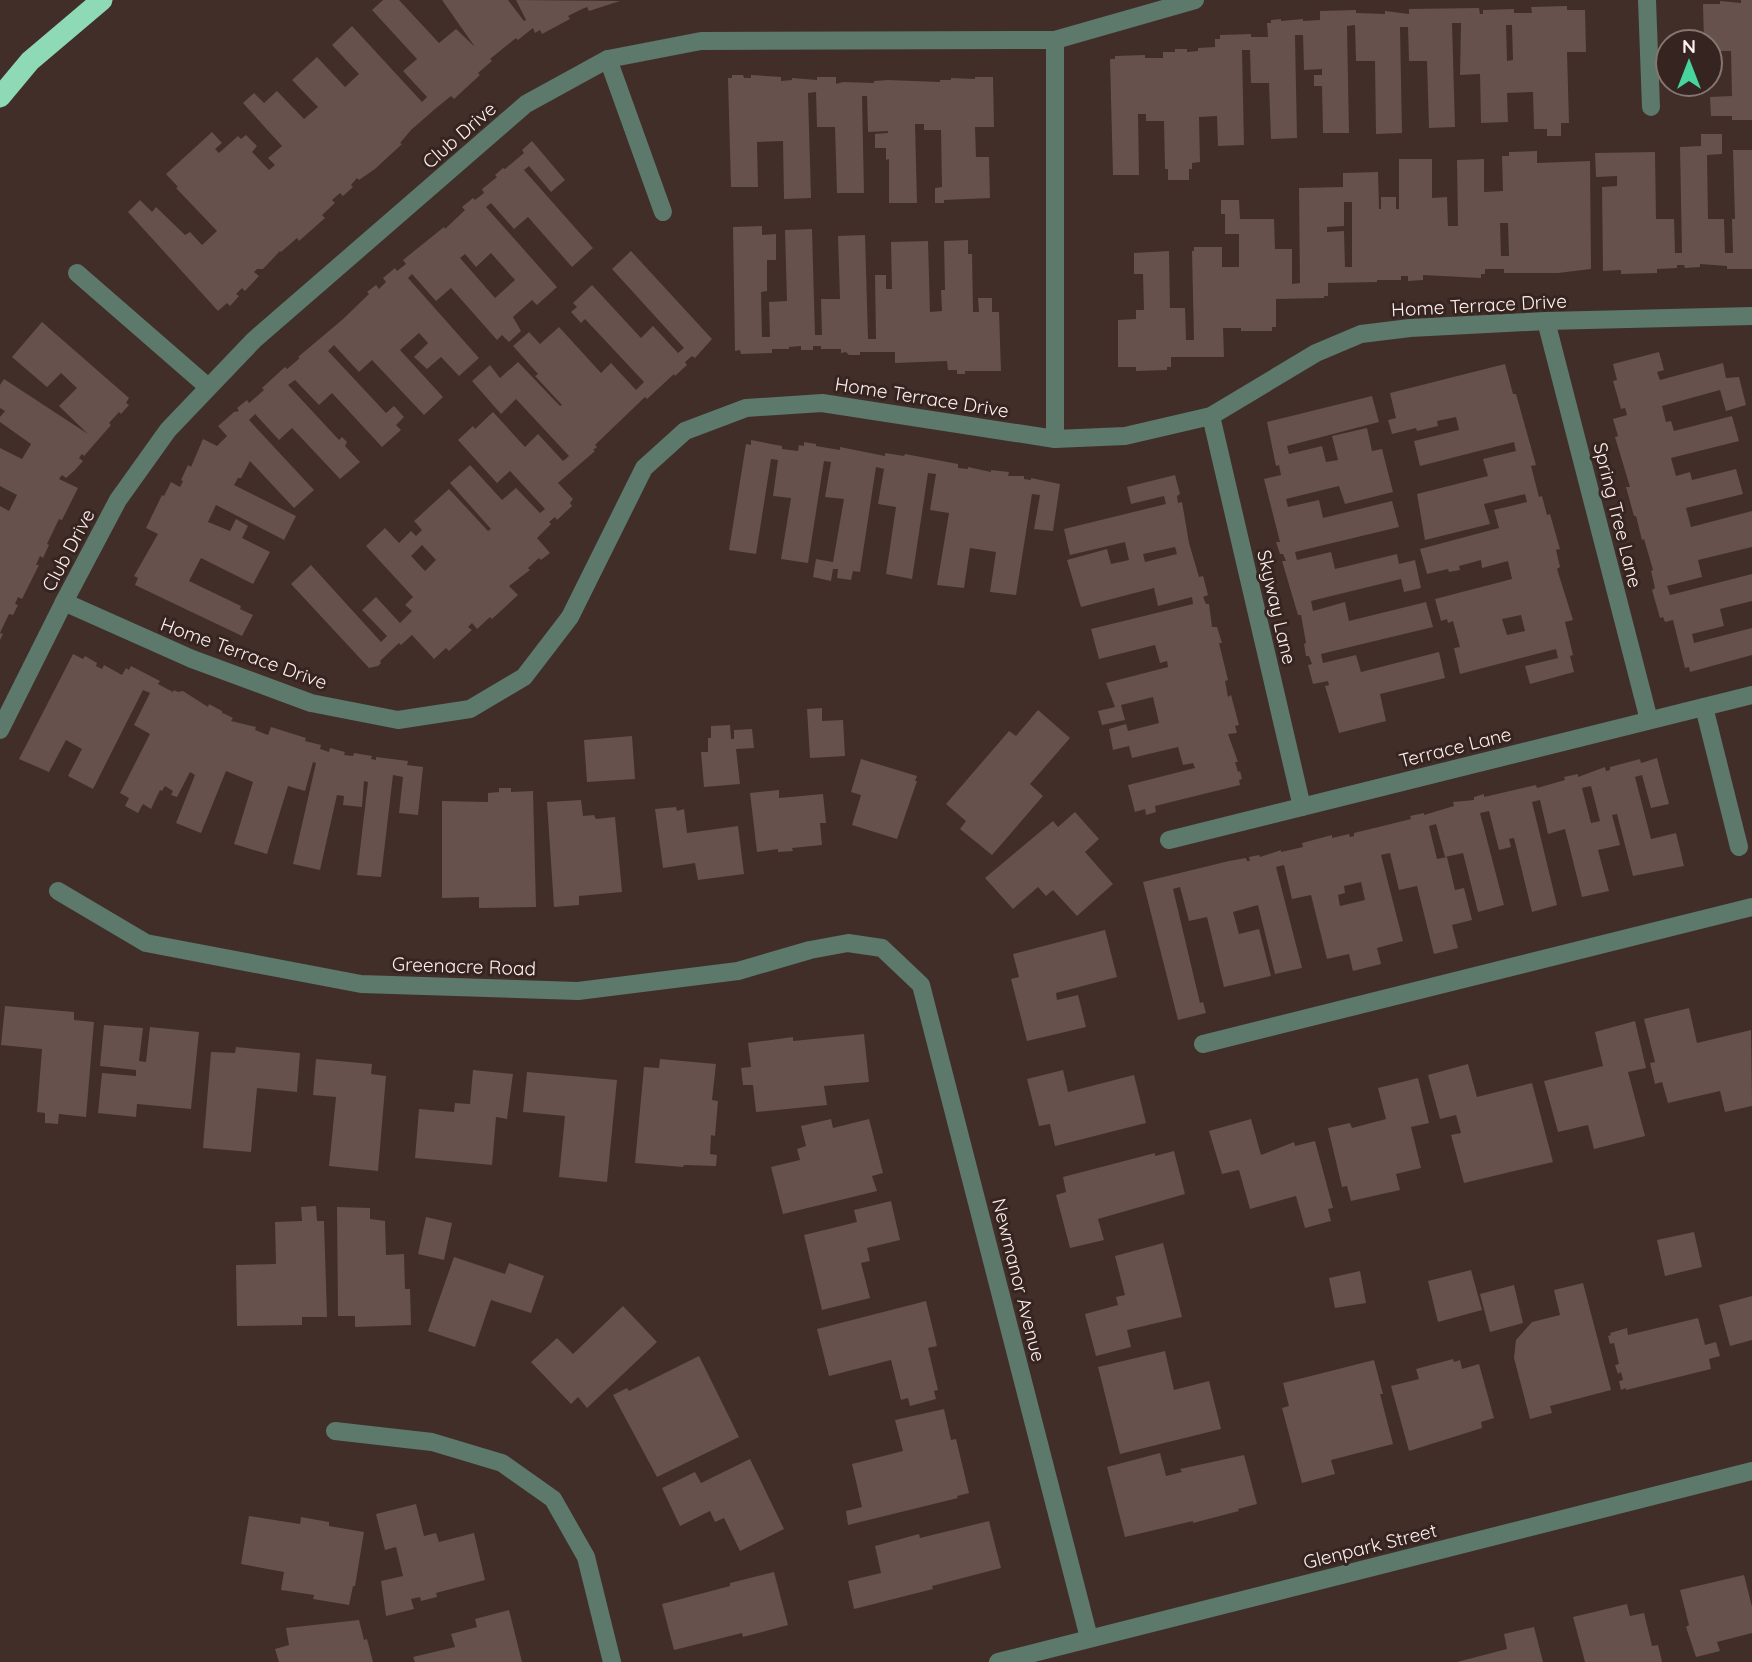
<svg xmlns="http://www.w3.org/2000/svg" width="1752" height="1662" font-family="Quicksand,sans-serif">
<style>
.building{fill:#66514c;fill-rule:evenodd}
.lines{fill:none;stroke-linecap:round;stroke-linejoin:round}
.service{stroke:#5c796b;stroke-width:18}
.minor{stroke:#5c796b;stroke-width:18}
.motorway{stroke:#8edab6;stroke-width:21}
.labels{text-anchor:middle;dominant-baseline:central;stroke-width:6;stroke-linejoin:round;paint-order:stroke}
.street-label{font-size:19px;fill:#fef1ee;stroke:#362420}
</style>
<rect width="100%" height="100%" fill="#412e29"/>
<g class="building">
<path d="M383 0H399L439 43 456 29 475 47 442 0H508L524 21 526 20 516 0 620 1 589 11 587 7 582 9 568 16 570 19 542 34 540 30 535 33 533 28 518 40 516 38 490 59 492 61 478 73 480 75 454 99 451 96 435 109 411 130 400 143 402 144 375 169 359 180 357 178 351 185 353 187 343 196 340 193 332 200 335 203 322 215 325 218 299 241 297 238 281 252 280 251 263 269H257L254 272 259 276 245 291 242 288 236 294 239 296 230 306 227 303 218 311 128 212 140 200 152 212 156 207 185 235 190 232 202 245 217 231 176 188 178 187 166 174 212 132 222 143 215 149 219 153 238 136 241 139 246 135 257 146 252 152 269 170 275 165 268 158 282 146 243 103 254 93 264 103 277 91 304 119 318 107 292 80 317 57 345 87 359 74 332 45 352 26 422 102 427 97 403 71 417 59 372 10Z"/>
<path d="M1741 0H1752V120H1732V116H1711L1710 97 1732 96 1731 51H1710V42H1704L1703 4H1720V1L1741 3Z"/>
<path d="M1567 6V10H1585L1586 52H1567L1569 123H1561V136H1547V129H1534L1533 92 1507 93 1508 122 1481 123 1480 74 1460 75 1461 23H1452L1455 127 1429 128 1427 61H1409L1408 27H1400L1402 133 1376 134 1375 61H1356L1355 25 1347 26 1349 133H1323L1322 86H1314V75H1322V69L1304 70 1303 35H1295L1297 138 1271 139 1269 83H1251L1250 50H1242L1244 145 1218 146 1217 116 1199 117 1200 162 1192 163V169H1189V180H1168V169H1165L1164 121H1146V114H1138L1139 175H1113L1110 59H1115V56L1145 55V58H1163V52H1175V49H1187V52L1198 51V48L1215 47V39H1220V35L1251 34V37H1268L1267 23H1271V20L1281 19V21L1303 19V21L1320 20V11L1356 10V13L1385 14V11L1409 14V9L1479 8 1480 14H1483V10L1514 9V13H1532L1531 7ZM1506 25H1512L1513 60 1507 61Z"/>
<path d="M732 75H743L744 78H751V75L781 77V81L792 80V78L817 80V77H836V84L843 82 874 83V81L888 80 940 82V80H951V78L975 79V77H993L994 127H975L976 157H989L990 198 944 200V203H935V188L942 187 941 130H924V124H915L917 203H889V159L886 160V148H875V134L888 133V131L868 132 867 96H862L864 193H837L835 127H817L816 92 808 93 811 198 784 199 783 141 757 142 758 187H731L728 78H732Z"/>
<path d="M1701 134H1722V154L1707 155 1708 219H1724L1725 253H1733L1732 219H1735L1733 150H1752V269H1727V266L1700 264V267L1685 268 1684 265H1677V268L1657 269V273L1621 274V270L1603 271 1602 187 1617 186V176L1596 177 1595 153 1655 152 1656 219H1674L1675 253H1682L1680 147 1701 146Z"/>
<path d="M532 141 565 180 551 192 529 166 524 170 593 248 572 267 528 217 514 229 491 203 486 207 557 287 537 305 532 300 513 317 521 331 509 342 502 335 497 340 451 288 436 301 412 274 408 278 479 358 459 376 441 357 427 369 414 357 428 343 419 333 400 350 443 397 424 415 372 360 359 372 334 345 328 351 386 413 394 406 404 417 396 425 401 430 382 447 332 393 319 405 295 380 288 385 339 440 342 437 347 442 345 446 360 462 340 479 292 428 279 440 255 414 249 420 314 490 294 508 250 461 241 478H238L234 485 296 516 284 540 216 505 208 522 230 531 236 519 248 526 242 538 270 552 253 584 201 558 189 581 241 606 240 609 253 615 242 636 135 585 138 578 134 576 158 534 146 528 162 495 164 496 171 482 180 487 183 481 181 480 188 465 191 467 203 439 217 446 227 436 218 426 234 412 239 411 237 408 247 400 249 403 264 390 262 388 285 367 287 369 300 358 298 357 342 320 369 294 367 292 376 285 379 289 386 282 383 278 395 268 397 271 406 264 403 260 444 227 445 229 465 210 462 207 473 198 475 200 484 193 482 189 497 177 495 175 503 168 505 169 524 153 522 150ZM491 253 515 280 495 298 460 258 465 254 476 267Z"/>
<path d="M1537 151V163L1590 161 1591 269 1558 273H1504V269H1485V274H1481V278L1423 275V280L1408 281V276H1401V280H1377V282L1328 283V296H1324V298L1276 299V327H1272V331H1241V328H1223L1224 357H1171V367H1167V370L1136 371V367H1118V320L1136 319V310H1144L1143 274H1134V253L1169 251 1170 308H1185L1186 340H1194L1192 251H1194V247H1222V267H1239V234H1225V214H1221V200H1239L1240 219H1274L1275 249H1292V284L1300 283 1299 188 1343 187V173L1378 172 1379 209H1381V197H1396V209H1399V159H1432V198L1447 197 1448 226H1458L1457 160 1484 159V192L1503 191 1502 156H1509V152ZM1344 202H1352V267H1345L1344 231 1327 232V227L1344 226ZM1500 223H1508L1509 256H1501Z"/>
<path d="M762 226V235L776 234V260H767V291L761 292 762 337H770L769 302 787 301 785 230 812 229 815 335H822L821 299H840L838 236 865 235 868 339H876L875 275H886V289H892L891 242 928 241 930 312 942 311 941 290H945L944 241 968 240V254H972L973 312H979L978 298H992V312H999L1001 371H965V374H957V370H948L947 361 895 363V352H860V355H849L846 352 841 353V349H821V346H813V350H801V346L789 347V349H772V353L741 354 740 350 735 351 733 227Z"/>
<path d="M631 251 712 339 695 358 692 356 685 362 687 365 675 376 674 374 647 399 645 397 595 445 597 447 593 450 595 451 558 483 573 499 570 503 572 506 557 520 555 517 549 522 551 524 537 538 550 553 541 560 539 558 528 568 530 570 509 586 518 595 492 619 490 617 477 629 472 623 468 627 472 630 449 651 446 648 434 659 412 635 401 645 399 643 380 661 381 663 378 666 369 668 291 584 311 565 381 642 387 636 362 610 376 597 400 623 412 611 405 605 413 597 366 546 385 528 399 543 411 531 416 536 422 530 414 521 449 489 488 531 491 529 450 483 470 465 502 500 516 488 540 513 545 509 510 471 497 483 458 440 473 426 475 429 493 412 525 447 538 434 563 461 569 456 516 399 501 414 472 381 490 365 500 378 518 362 560 406 562 405 535 376 538 374 513 346 529 332 540 344 559 327 601 373 611 363 636 390 644 382 585 319 581 323 571 312 577 307 573 303 592 285 641 338 653 326 678 353 684 348 612 269ZM422 545 436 560 425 571 411 556Z"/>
<path d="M42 322 129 398 126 403 129 405 121 414 119 412 109 423 111 425 84 456 82 454 79 458 83 461 74 471 66 478 62 475 59 479 78 488 62 520 59 519 47 544 49 545 43 558 40 556 36 565H39L22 599 18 597 15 604 18 605 13 615 9 614 0 633 3 634 0 640V506L9 511 17 495 0 486V448L22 459 31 444 0 422V417L5 411 0 408V385L4 379 88 434 59 406 77 388 61 373 47 387 12 357Z"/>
<path d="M1659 352 1664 370 1657 372 1660 380 1723 363 1726 378 1739 377 1746 405 1726 411 1720 390 1662 406 1666 422 1671 421 1674 431 1732 416 1739 441 1671 458 1676 476 1690 472 1692 480 1736 469 1743 494 1686 508 1691 527 1752 511V547L1698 560 1702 577 1667 586 1670 595 1752 574V601L1720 609 1724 626 1692 634 1694 643 1752 628V655L1690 672 1689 667 1685 668 1673 620 1665 622 1663 617 1660 618 1652 590 1655 588 1651 571 1653 570 1644 539 1642 540 1636 516H1634L1626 487H1630L1615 437 1618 436 1613 419 1627 415 1625 408 1621 409 1613 381 1617 380 1613 364Z"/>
<path d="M1505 364 1513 394H1516L1536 465 1531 466 1539 497 1542 496 1547 515 1550 514 1560 549 1556 550 1560 567 1557 569 1573 620 1565 622 1573 655 1570 656 1574 672 1530 684 1525 666 1558 658 1556 649 1460 674 1454 648 1460 647 1453 621 1448 623 1447 619 1441 621 1435 599 1512 579 1508 561 1482 568 1481 560 1459 566 1460 570 1449 572 1448 569 1427 574 1420 549 1499 528 1494 510 1527 502 1525 494 1484 504 1490 524 1425 540 1417 494 1488 476 1483 459 1516 451 1514 442 1420 466 1414 441 1459 430 1456 417 1437 421 1438 426 1417 431 1416 428 1392 434 1388 420 1396 418 1390 393ZM1521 615 1525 631 1507 635 1502 619Z"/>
<path d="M1372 396 1379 422 1287 446 1289 454 1322 446 1326 462 1338 460 1332 436 1367 428 1372 451 1382 449 1393 492 1345 504 1339 486 1286 499 1288 507 1319 500 1323 518 1392 501 1399 527 1295 552 1297 560 1331 552 1335 569 1397 554 1399 564 1415 560 1421 588 1404 592 1401 579 1311 601 1313 611 1345 602 1349 621 1426 602 1433 627 1321 654 1323 663 1356 655 1361 672 1439 652 1445 678 1380 694 1386 721 1339 733 1325 686 1329 685 1328 681 1313 684 1308 665 1312 664 1309 656H1306L1304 644 1306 643 1301 615H1298L1282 561H1286L1283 554H1280L1276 542H1280L1264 479 1281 475 1279 465 1276 466 1267 422Z"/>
<path d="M751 440 782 446V449L798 451 799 445 804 446V442L816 444V446L840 450V447L885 456V453L904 456 905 454 958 464V468L968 469V467L991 472V470L1009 472 1008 476H1024V479L1031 480V478L1060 484 1053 531 1034 529 1040 495 1032 494 1016 595 990 592 996 552 970 548 964 588 937 585 949 513 930 510 936 474 928 473 912 579 886 574 896 507 878 504 884 469 876 467 860 572 853 571 851 580 837 578 838 569H833L831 581 813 577 816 559 833 562 844 499 825 497 831 462 824 461 808 563 781 559 791 498 773 496 778 460 771 459 756 554 729 550 746 444 751 445Z"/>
<path d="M1175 475 1180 494 1177 496 1178 503 1182 502 1189 543 1199 577 1203 576 1208 595 1203 597 1206 604H1209L1212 627H1217L1222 643H1219L1228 680 1225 681 1228 697 1231 695 1239 725 1235 726 1237 733 1228 734 1238 762H1235L1238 772 1240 771 1242 779 1239 780 1240 785 1155 806 1156 812 1146 815 1145 809 1135 812 1128 785 1195 768 1193 763 1183 765 1178 747 1132 758 1129 746 1113 750 1109 729 1126 724 1128 731 1159 723 1153 697 1121 705 1125 720 1102 725 1098 711 1115 707 1106 683 1168 667 1167 661 1160 663 1155 645 1099 659 1091 629 1193 604 1192 597 1158 606 1154 588 1081 607 1067 560 1107 549 1111 564 1129 560 1125 542 1070 555 1064 529 1166 504 1164 496 1131 504 1127 487ZM1175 547 1177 554 1145 562 1143 554Z"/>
<path d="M73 654 83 659 85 656 97 663 96 666 102 669 104 665 122 675 126 668 129 670 131 666 160 681 158 684 173 692 174 690 178 692 183 691 208 707 209 704 222 711 223 715V713L233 718 231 721 256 727 255 730 268 735 271 727 306 738 305 741 321 745 320 749 329 752 330 748 345 752 344 755 353 756 354 753 372 756 371 759 376 760V757L408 761 407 765 423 767 418 815 399 813 403 777 393 775 381 877 357 875 368 782 364 781 362 807 343 805 344 796 337 795 320 870 293 864 316 763 313 762 305 791 288 786 267 854 234 844 253 782 226 771 201 833 176 823 195 775 190 772 177 797 171 795 173 791 165 786 162 791 160 790 151 809 143 804 138 813 125 806 129 798 120 793 150 734 134 725 150 693 143 690 93 789 68 776 82 749 66 740 49 772 19 759Z"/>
<path d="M822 708V721L843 720 845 756 810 758 807 709Z"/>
<path d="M1038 710 1070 738 1030 784 1043 796 992 855 960 829 966 821 946 804 1009 731 1016 736Z"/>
<path d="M730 725 731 739H734V730L752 729 754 748 736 749 740 784 704 787 701 752H708V738H711V726Z"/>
<path d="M632 736 635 779 587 782 584 740Z"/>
<path d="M1657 758 1669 804 1651 808 1642 775 1635 777 1651 839 1676 833 1684 866 1633 876 1617 814 1612 815 1620 845 1598 850 1609 891 1582 897 1565 829 1548 834 1540 800 1532 802 1557 905 1532 912 1514 838 1509 839 1511 847 1499 850 1489 811 1480 813 1504 905 1478 912 1463 853 1445 857 1436 824 1429 826 1437 859 1447 857 1455 890 1464 888 1472 920 1452 925 1458 948 1434 954 1417 886 1399 890 1390 853 1381 855 1403 941 1377 948 1381 964 1353 971 1349 954 1327 959 1311 895 1292 899 1284 865 1276 867 1302 968 1275 974 1258 905 1233 912 1239 934 1259 929 1271 976 1224 987 1207 917 1189 921 1180 887 1173 889 1200 1003 1203 1002 1206 1013 1178 1020 1143 882 1229 861 1246 858 1247 861H1250L1249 857 1259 855 1260 857 1281 850V852L1303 847 1302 843 1332 835V838L1349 834 1350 837 1354 836V833L1411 819 1410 816 1424 813V815L1454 806 1453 802 1474 800V797L1484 794V797L1536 785 1537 788 1565 780 1564 777 1578 774V777L1605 767 1606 771 1610 770V767L1640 759 1641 763ZM1591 786 1600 821 1591 823 1582 788ZM1361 882 1365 900 1340 906 1338 895 1345 893 1344 886Z"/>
<path d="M861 759 917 776 915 781H917L897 839 852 825 861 795 851 792Z"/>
<path d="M499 788H511V792L533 791 536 907 479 908V897L442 898V801L488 802V793L499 792Z"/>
<path d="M779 790V798L823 794 826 823H820L822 845 792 848 793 851 778 852V849L757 852 750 793Z"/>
<path d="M581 800 583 816 594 815 596 819 615 817 622 892 579 896V905L554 907 547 802Z"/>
<path d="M676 807 677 811 684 809 687 833 738 826 744 874 698 880 695 863 663 868 655 809Z"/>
<path d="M1075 812 1099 839 1085 852 1113 884 1077 916 1053 890 1046 896 1038 887 1013 909 985 878 1053 821 1058 827Z"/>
<path d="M1105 930 1117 977 1056 993 1057 1000 1078 995 1086 1027 1027 1041 1011 979 1019 977 1013 954Z"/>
<path d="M5 1006 74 1012V1020L94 1022 86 1117 59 1114 58 1124 45 1123V1113L37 1112 42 1049 1 1045Z"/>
<path d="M1689 1008 1697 1043 1751 1030 1752 1106 1725 1112 1720 1091 1668 1103 1662 1082 1655 1084 1650 1063 1655 1062 1644 1019Z"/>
<path d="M1635 1021 1646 1068 1628 1072 1645 1136 1594 1149 1588 1125 1558 1132 1544 1081 1603 1066 1595 1032Z"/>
<path d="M104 1025 143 1028 139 1061 146 1062 150 1027 199 1032 191 1109 137 1104 136 1117 98 1113 102 1073 136 1076V1070L100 1066Z"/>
<path d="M864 1034 869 1082 824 1086 827 1105 756 1112 753 1085H743L741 1068 751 1067 748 1043 793 1037V1041Z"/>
<path d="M236 1047 300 1053 297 1092 257 1088 251 1152 203 1148 211 1052 235 1053Z"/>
<path d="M316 1059 372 1064 371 1074 386 1076 378 1171 329 1166 336 1097 313 1095Z"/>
<path d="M660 1059 716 1064 712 1100 718 1101 715 1136 711 1135 710 1154 717 1155 716 1166 684 1165 683 1167 635 1163 644 1067 659 1068Z"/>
<path d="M1468 1064 1477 1097 1532 1083 1553 1162 1464 1183 1451 1135 1461 1133 1456 1115 1440 1119 1428 1075Z"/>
<path d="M473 1070 513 1074 507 1119 496 1117 492 1165 415 1158 419 1109 454 1112 455 1103 470 1104Z"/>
<path d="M1063 1070 1068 1092 1134 1075 1146 1123 1055 1146 1050 1124 1039 1126 1027 1079Z"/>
<path d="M527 1072 617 1080 607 1182 559 1177 565 1116 523 1112Z"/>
<path d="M1418 1078 1429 1123 1411 1127 1421 1168 1396 1174 1400 1190 1351 1201 1347 1186 1342 1187 1328 1128 1350 1123 1352 1128 1386 1119 1378 1088Z"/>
<path d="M831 1119 833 1128 869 1119 883 1173 872 1176 877 1191 783 1214 771 1167 800 1160 797 1149 806 1146 801 1126Z"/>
<path d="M1251 1119 1261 1155 1294 1142 1295 1146 1315 1141 1333 1208 1328 1209 1331 1221 1305 1228 1296 1196 1250 1209 1239 1170 1222 1174 1209 1131Z"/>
<path d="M1174 1151 1185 1194 1098 1219 1104 1240 1070 1248 1056 1195 1066 1192 1063 1177 1155 1153V1156Z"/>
<path d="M891 1201 900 1240 867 1248 870 1261 861 1263 870 1298 822 1310 804 1235 857 1222 854 1210Z"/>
<path d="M316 1206 317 1221H324L327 1317H302V1325L237 1326 236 1265 276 1264 275 1222 302 1221 301 1207Z"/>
<path d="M337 1207 370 1208V1219L385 1221 386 1255 404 1254 405 1289H410L411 1325 355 1327V1316H338Z"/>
<path d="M426 1217 452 1223 444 1260 418 1254Z"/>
<path d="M1694 1232 1702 1267 1665 1276 1657 1240Z"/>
<path d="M1163 1243 1182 1317 1127 1330 1131 1347 1096 1356 1085 1314 1118 1305 1116 1297 1125 1295 1115 1256Z"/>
<path d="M454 1257 505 1274 509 1263 544 1276 531 1313 491 1300 475 1347 428 1331Z"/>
<path d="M1471 1270 1482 1310 1438 1322 1428 1281Z"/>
<path d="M1360 1271 1366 1303 1335 1308 1329 1278Z"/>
<path d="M1583 1283 1611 1390 1550 1406 1552 1413 1530 1419 1514 1358 1516 1340 1532 1322 1560 1315 1554 1290Z"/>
<path d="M1514 1285 1523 1323 1490 1332 1480 1294Z"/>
<path d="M1752 1296V1340L1730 1346 1719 1305Z"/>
<path d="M926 1301 937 1346 928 1348 938 1390 934 1391 936 1399 910 1406 908 1398 901 1400 891 1360 829 1376 817 1329Z"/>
<path d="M623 1306 657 1342 587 1408 578 1397 571 1404 531 1362 557 1338 573 1354Z"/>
<path d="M1698 1318 1705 1345 1716 1342 1720 1356 1709 1359 1711 1369 1626 1390V1388L1621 1390 1619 1381 1623 1380 1621 1372 1618 1374 1615 1365 1619 1364 1614 1343 1610 1344 1608 1336 1611 1335 1610 1333 1627 1328 1628 1335Z"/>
<path d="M1165 1351 1174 1390 1209 1381 1221 1429 1120 1454 1098 1367Z"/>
<path d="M699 1356 739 1437 657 1477 613 1395 627 1388 629 1391Z"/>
<path d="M1453 1359 1454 1362 1460 1360 1462 1369 1479 1364 1494 1418 1481 1422 1482 1428 1409 1451 1391 1386 1419 1379 1416 1369Z"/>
<path d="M1374 1360 1383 1394H1380L1393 1444 1331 1460 1335 1474 1302 1483 1282 1408 1289 1406 1283 1383Z"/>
<path d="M944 1409 951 1440 956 1439 969 1493 957 1496 958 1498 848 1525 846 1511 862 1507 852 1464 903 1451 895 1420Z"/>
<path d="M1160 1453 1166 1476 1182 1472 1180 1469 1244 1455 1257 1504 1238 1509 1239 1511 1193 1523V1521L1125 1537 1107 1467Z"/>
<path d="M750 1459 784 1529 740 1551 724 1518 715 1522 710 1511 680 1526 662 1488 695 1472 701 1483Z"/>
<path d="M416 1504 424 1536 436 1533 439 1542 474 1533 485 1580 436 1593 437 1597 421 1601 420 1597 411 1599 414 1609 386 1616 381 1581 403 1576 396 1547 385 1550 376 1514Z"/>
<path d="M249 1516 300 1524 301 1517 329 1522V1526L364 1532 355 1586H353L349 1605 313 1599 314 1595 281 1590 284 1572 241 1564Z"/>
<path d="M989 1521 1001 1568 932 1586 933 1589 854 1609 848 1581 881 1573 875 1546 919 1534 920 1538Z"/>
<path d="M774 1572 788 1625 743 1637 742 1633 674 1650 662 1604 730 1586V1583Z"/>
<path d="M1744 1575 1752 1607V1633L1717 1642 1720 1651 1696 1657 1686 1627 1689 1625 1680 1590Z"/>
<path d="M1627 1604 1630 1616 1644 1613 1652 1646 1658 1645 1662 1662H1585L1573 1617Z"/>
<path d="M509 1610 522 1662H415L413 1657 455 1647 451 1634 477 1627 475 1619Z"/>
<path d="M359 1620 364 1640 367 1639 373 1662H279L275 1649 289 1645 286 1628Z"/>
<path d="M1534 1627 1543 1662H1457L1507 1649 1504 1634Z"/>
</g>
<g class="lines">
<g class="service">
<path d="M1647 0 1651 107"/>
<path d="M1055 40V439"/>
<path d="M608 59 663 212"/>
<path d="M77 273 208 387"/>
<path d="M1704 707 1739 847"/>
<path d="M1203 1044 1752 907"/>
</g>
<g class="minor">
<path d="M1546 321 1649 720"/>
<path d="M1211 416 1302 807"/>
<path d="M64 602 192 659 311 703 398 720 470 709 524 677 570 617 644 468 685 431 746 408 822 403 1055 439 1125 436 1211 416 1316 353 1361 334 1410 328 1546 321 1752 316"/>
<path d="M0 730 64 602 118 500 168 430 254 340 526 104 608 59 701 41 1055 40 1195 0"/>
<path d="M1169 840 1752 695"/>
<path d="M58 891 146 943 361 984 578 991 738 971 810 950 848 943 882 948 921 985 1089 1638"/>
<path d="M335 1431 432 1442 502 1463 553 1499 586 1557 612 1662"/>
<path d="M998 1662 1752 1471"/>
</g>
<path class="motorway" d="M0 97 30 61 102 0"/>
</g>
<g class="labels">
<g class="street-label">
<text transform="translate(459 135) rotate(-41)">Club Drive</text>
<text transform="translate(1479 305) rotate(-3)">Home Terrace Drive</text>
<text transform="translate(922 397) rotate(9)">Home Terrace Drive</text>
<text transform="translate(1618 515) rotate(76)">Spring Tree Lane</text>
<text transform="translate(68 550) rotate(-62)">Club Drive</text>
<text transform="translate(1277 607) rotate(77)">Skyway Lane</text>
<text transform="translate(244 653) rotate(20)">Home Terrace Drive</text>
<text transform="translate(1455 747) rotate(-14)">Terrace Lane</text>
<text transform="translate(464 966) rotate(2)">Greenacre Road</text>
<text transform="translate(1019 1280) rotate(76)">Newmanor Avenue</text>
<text transform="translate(1370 1546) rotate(-14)">Glenpark Street</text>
</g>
</g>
<g transform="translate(1689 63)"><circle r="33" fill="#362420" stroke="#867672" stroke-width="2"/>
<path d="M0-5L12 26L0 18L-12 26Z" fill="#48d49d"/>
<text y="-10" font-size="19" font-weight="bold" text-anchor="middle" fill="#fef1ee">N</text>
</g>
</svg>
